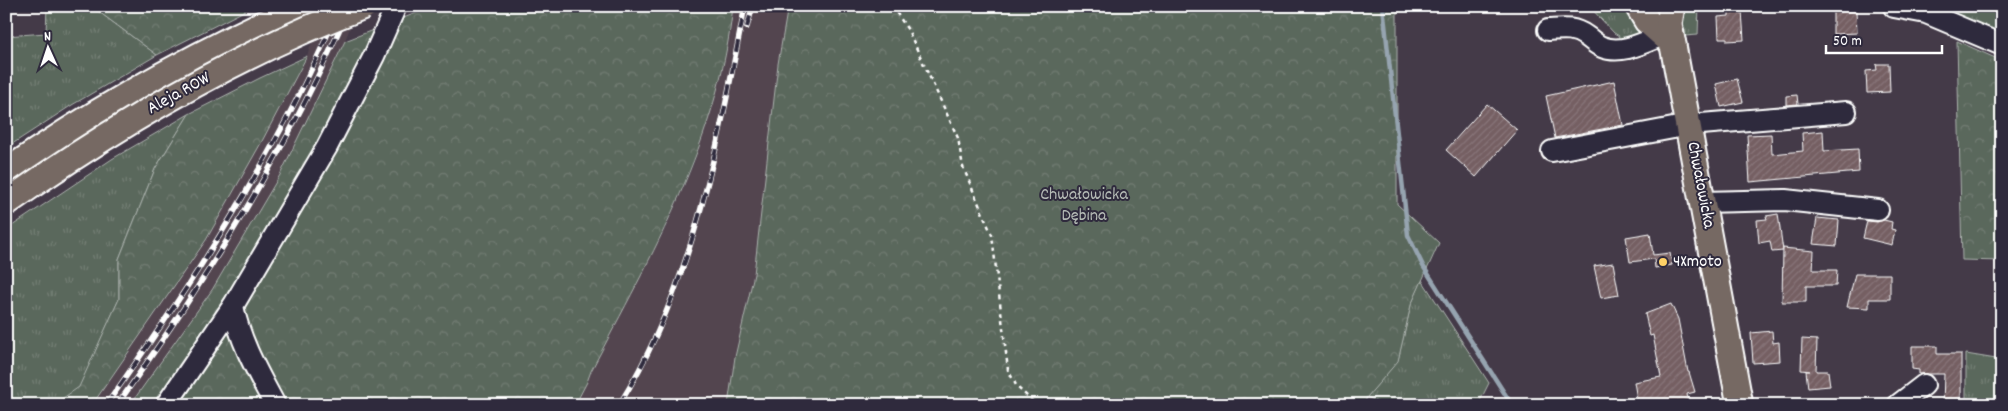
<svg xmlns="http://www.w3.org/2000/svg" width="2008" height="411" font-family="Dekko,sans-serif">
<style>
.built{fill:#524550}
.grass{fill:url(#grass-tufts);stroke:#acb3ae}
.forest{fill:url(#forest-crowns);stroke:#acb3ae}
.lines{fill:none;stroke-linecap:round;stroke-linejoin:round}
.stream{stroke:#96a4b0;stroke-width:4.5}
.building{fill:url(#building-hatch);stroke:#fff}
.minor-casing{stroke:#fff;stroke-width:24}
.major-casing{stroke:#fff;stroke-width:29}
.path{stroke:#fff;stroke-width:2.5;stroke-dasharray:4 4;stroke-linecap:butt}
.minor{stroke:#2f2a3d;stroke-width:20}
.major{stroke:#766964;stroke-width:25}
.rail-casing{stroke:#fff;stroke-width:5.5}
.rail{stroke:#2f2a3d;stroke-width:4;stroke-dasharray:11;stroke-linecap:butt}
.major-bridge-casing{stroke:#fff;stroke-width:29;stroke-linecap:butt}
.major-bridge{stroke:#766964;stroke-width:25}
.poi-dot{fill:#ffd166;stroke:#2f2a3d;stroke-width:2}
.labels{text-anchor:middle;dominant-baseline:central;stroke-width:4;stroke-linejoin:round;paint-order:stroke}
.street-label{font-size:18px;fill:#fff;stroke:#2f2a3d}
.park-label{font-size:18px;fill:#b5bbb6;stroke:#2f2a3d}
.poi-label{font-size:18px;fill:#fff;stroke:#2f2a3d;text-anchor:start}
</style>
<defs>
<pattern id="grass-tufts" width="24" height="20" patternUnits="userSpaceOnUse" patternTransform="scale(1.25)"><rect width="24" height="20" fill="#5a675c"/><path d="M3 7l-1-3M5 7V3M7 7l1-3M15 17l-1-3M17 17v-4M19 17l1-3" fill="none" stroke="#737e74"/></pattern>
<pattern id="forest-crowns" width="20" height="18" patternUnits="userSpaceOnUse" patternTransform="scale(1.25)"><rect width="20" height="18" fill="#5a675c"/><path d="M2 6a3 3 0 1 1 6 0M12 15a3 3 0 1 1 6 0" fill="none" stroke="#737e74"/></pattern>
<pattern id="building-hatch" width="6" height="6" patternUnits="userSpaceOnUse" patternTransform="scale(1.25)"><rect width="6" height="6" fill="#745e62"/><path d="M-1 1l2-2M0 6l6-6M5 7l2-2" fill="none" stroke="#89767a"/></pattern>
</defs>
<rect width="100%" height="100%" fill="#443a48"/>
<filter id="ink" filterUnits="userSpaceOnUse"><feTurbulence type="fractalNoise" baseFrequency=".02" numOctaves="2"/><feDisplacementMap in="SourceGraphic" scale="10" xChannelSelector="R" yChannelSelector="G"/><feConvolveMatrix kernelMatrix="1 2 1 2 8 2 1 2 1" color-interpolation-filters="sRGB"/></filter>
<g filter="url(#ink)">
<g class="built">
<path d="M325 6H358L345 41 280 175 212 290 130 405H92L206 240 261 143 307 56Z"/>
<path d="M733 6H789L778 64 754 274 735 357 728 405H575L587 382 591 371 666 227 694 163 719 80Z"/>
</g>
<g class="grass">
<path d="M47 6H91L157 55 72 105 6 148V36L46 33Z"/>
<path d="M1589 6H1625L1642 33 1614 45 1619 36 1614 33Z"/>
<path d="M1678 6H1699L1698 35 1685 36V30H1680Z"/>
<path d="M1918 6H2002V40Z"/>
<path d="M189 114 155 169 119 259V299L79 388 53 405H6V230L112 159Z"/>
<path d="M1422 280 1489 383 1478 405H1384L1367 397 1398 360 1411 305Z"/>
<path d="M1966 354 2002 360V405H1966Z"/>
</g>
<g class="forest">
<path d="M91 6H254L157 55Z"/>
<path d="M434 6H733C719 139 652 255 591 371L587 382 575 405H130L212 290 280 175 345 41Z"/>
<path d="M788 6H1397V204L1439 243 1411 305 1398 361 1367 397 1364 405H728L735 357 754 274 778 64Z"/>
<path d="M1957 41 2002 61V261L1962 260Z"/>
<path d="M307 56 261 143 206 240 92 405H53L79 387 119 299V259L155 169 189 114 260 78Z"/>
</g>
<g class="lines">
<path class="stream" d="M1383 6 1408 235 1423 266 1512 405"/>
</g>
<g class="building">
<path d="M1742 11 1744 40 1727 41V38H1719L1718 17 1729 16V12Z"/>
<path d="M1856 11 1857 33 1833 34V12Z"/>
<path d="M1876 64H1889L1890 92 1867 93 1866 71 1877 70Z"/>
<path d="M1737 79 1743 102 1721 107 1716 84Z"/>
<path d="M1614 81 1623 125 1555 138 1546 96Z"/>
<path d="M1797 95 1798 104 1786 105V96Z"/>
<path d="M1487 104 1517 130 1476 177 1446 150Z"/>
<path d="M1823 131 1824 151 1858 149 1859 172 1750 182 1747 135 1771 134 1772 154 1803 151 1802 133Z"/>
<path d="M1778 214 1783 251 1772 252 1770 241 1759 243 1757 220 1767 219 1766 216Z"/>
<path d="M1817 218 1839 220 1837 246 1813 244Z"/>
<path d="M1884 220 1892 222 1891 229 1895 230 1892 245 1863 238 1867 221 1877 222Z"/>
<path d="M1650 233 1653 255 1670 253 1672 265 1655 268 1654 259 1630 262 1626 237Z"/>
<path d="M1783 248 1814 251 1813 270H1837L1836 286H1806V302H1782Z"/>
<path d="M1613 263 1619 295 1601 298 1594 266Z"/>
<path d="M1855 274H1890V299H1869V308L1847 307Z"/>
<path d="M1671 304 1678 319 1688 372H1689L1695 392 1687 394 1688 400 1671 405H1638L1634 382 1661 377 1653 335 1650 336 1645 314Z"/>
<path d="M1772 331 1773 343 1779 342 1780 361 1753 363 1751 333Z"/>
<path d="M1802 339 1817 340 1816 371H1828L1830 386 1808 388 1806 371H1810L1801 370Z"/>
<path d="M1912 346H1937V354H1961V405H1943L1944 374H1919V370L1912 369Z"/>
</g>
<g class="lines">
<g class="minor-casing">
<g id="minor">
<path d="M1894 7 1926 13 2002 45"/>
<path d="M1548 30C1564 29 1573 27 1586 36 1591 39 1596 45 1602 47 1622 55 1645 42 1663 35"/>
<path d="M1552 151 1689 125 1846 112"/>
<path d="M1703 202 1785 200 1878 210"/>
<path d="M166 405 233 306"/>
<path d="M275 405C258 373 240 342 233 306L327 147 374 56 396 6"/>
<path d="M1898 405 1924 385"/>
</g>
</g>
<g class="major-casing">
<g id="major">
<path d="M1638 6 1647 21 1673 44"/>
<path d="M1672 6 1669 24 1740 405"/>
<path d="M6 172C99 107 197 53 300 6"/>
</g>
</g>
<path class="path" d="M892 6 908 30 958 138 963 167 992 235 1008 370 1017 387 1037 405"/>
<use href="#minor" class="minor"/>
<use href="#major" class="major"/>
<g class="rail-casing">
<g id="rail">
<path d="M747 27 753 6"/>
<path d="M106 405C195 280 280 149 340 6"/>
<path d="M117 405C207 279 289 148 350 6"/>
<path d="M619 405C694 285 718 143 745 6"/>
</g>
</g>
<use href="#rail" class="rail"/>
<g class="major-bridge-casing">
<path id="major-bridge" d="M6 203C117 125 236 54 364 6"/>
</g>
<use href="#major-bridge" class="major-bridge"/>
</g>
</g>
<circle class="poi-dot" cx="1663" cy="262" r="5"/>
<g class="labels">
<g class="street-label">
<text transform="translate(179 94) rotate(-29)">Aleja ROW</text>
<text transform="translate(1700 185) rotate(79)">Chwałowicka</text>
</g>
<g class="park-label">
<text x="1084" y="195">Chwałowicka<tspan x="1084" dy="21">Dębina</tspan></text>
</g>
<g class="poi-label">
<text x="1673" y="262">4Xmoto</text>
</g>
</g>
<rect width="2008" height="411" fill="none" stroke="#2f2a3d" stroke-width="25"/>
<rect x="12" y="12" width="1983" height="386" fill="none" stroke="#fff" stroke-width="2" filter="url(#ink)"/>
<g transform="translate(48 48) rotate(357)" stroke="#2f2a3d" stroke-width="4" paint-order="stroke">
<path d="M0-4L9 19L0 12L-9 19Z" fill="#ffffff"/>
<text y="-8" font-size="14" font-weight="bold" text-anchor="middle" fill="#ffffff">N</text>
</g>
<path d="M1826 45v8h116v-8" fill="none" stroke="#ffffff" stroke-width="2.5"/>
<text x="1833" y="45" font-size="15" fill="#ffffff" stroke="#2f2a3d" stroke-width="4" paint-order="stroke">50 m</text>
</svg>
